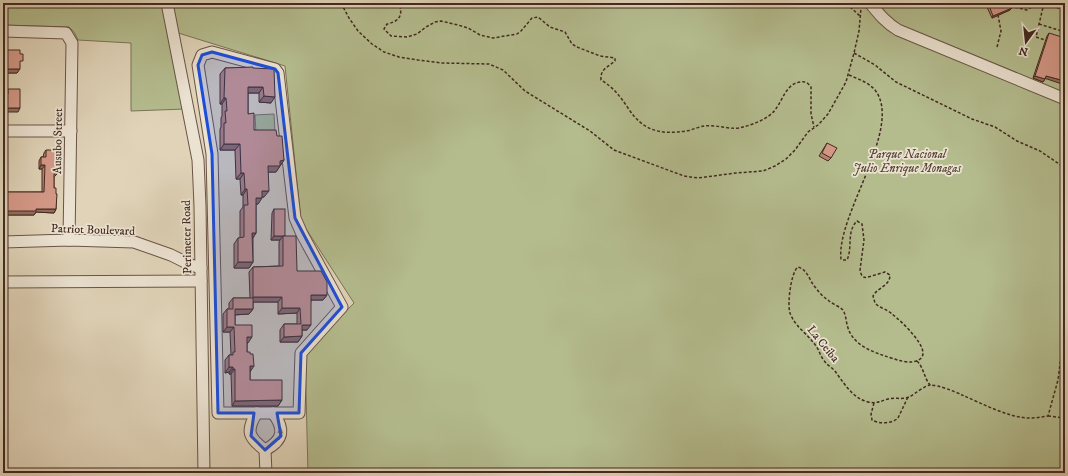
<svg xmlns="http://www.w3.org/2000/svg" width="1068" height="476" font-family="'IM FELL DW Pica',serif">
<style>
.green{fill:#b4bc8e;stroke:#7b7357}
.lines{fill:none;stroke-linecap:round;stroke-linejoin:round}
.minor-casing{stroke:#6a5446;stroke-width:13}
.path{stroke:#422a20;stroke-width:1.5;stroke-dasharray:3 2;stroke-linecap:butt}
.minor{stroke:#ebe2d1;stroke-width:11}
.wall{fill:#b78475;stroke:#422a20}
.shaded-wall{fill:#956b5f;stroke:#422a20}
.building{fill:#d59988;stroke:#422a20}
.oneway{fill:#968678}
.marked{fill:#1d4ed8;fill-opacity:0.2;stroke:#1d4ed8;stroke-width:3;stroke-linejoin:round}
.labels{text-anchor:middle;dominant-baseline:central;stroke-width:3.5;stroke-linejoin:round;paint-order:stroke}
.street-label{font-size:12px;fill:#422a20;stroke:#ebe2d1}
.park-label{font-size:12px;font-style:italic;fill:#594736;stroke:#ebe2d1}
</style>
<rect width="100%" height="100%" fill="#e0d3b8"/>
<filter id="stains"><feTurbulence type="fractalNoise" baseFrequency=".005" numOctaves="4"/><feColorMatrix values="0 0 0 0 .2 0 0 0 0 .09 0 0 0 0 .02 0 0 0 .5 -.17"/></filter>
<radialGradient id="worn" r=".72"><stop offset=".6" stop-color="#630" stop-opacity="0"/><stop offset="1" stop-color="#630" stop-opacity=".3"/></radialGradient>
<g class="green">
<path d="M3 3H1065V473H308L305 353 354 303 301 221 285 66 175 32 185 109 131 111V43L78 40 74 32 69 27 3 25Z"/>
<path d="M274 114 275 133 256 134 255 115Z"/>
</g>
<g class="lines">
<g class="minor-casing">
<g id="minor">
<path d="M167 3 198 160 200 206 204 473"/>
<path d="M870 3C879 14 886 23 898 30L1065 99"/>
<path d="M3 31 66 33 72 43 69 240"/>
<path d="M212 52 275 69 278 73 295 218 302 234 342 307 301 353 299 413H218L212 154 198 65 202 55Z"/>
<path d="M3 131H71"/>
<path d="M3 242 69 240 134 242 171 255 191 265 201 268"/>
<path d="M3 282 201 281"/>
<path d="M257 413C245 431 249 438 265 450"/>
<path d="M265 450C284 440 285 429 273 413"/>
<path d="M265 450 266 473"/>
</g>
</g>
<g class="path">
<path d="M341 3 349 18 358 31 372 44 384 52 399 57 418 60 442 63 489 64 503 70 525 91 590 131 614 150 684 176 698 178 736 173 763 171 775 166 786 159 795 150 808 132 818 125 828 114 846 82 854 53 859 31 861 8"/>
<path d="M390 3 391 5 400 7C403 18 396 22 387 24L384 29 391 36 407 37 417 34 426 27 435 22 441 21 458 25 468 28 480 35 493 38 517 34 521 31 532 18 538 17 550 27 565 32 572 44 577 47 600 56 615 58V61C608 67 600 69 601 80 613 87 620 96 628 108 643 131 660 135 686 131 692 130 698 127 704 126 717 124 731 131 743 127 754 124 768 119 775 110 783 100 786 83 801 82 805 81 808 83 811 87V114L814 127"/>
<path d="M402 3H403"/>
<path d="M841 3 848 5 860 16"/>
<path d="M1042 3 1065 10"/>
<path d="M1044 3 1036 37 1045 40"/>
<path d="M1010 6 1027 10 1039 3"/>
<path d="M1039 24 1065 32"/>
<path d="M997 47 1001 31 998 15"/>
<path d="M854 53 875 65 896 82 972 119 995 127 1017 141 1040 151 1065 168"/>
<path d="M849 75C858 79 868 82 875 90 904 127 836 215 841 259L842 260H847C853 247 846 232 857 221L862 224 864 240 860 270C862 281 867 277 875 275 878 274 882 273 885 272L890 275C890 286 878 287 873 296L875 303C879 308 887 309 892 314 900 320 933 350 920 359 911 366 895 359 885 356 870 351 853 344 848 328 846 322 846 315 843 310 839 306 832 304 828 300 823 297 819 292 815 287 809 280 808 270 798 267 791 272 787 304 790 313 795 327 808 334 816 346 819 350 820 355 823 359 827 366 834 368 837 374 846 386 853 398 868 402 876 404 881 401 888 399 895 397 902 400 909 397 915 394 924 386 930 385 938 385 954 391 962 395 981 403 1009 418 1030 418 1036 418 1042 417 1048 416L1058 380 1061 356 1065 347"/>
<path d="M917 361C924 368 924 378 930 385"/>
<path d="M874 403 871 414 872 420C879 424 892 424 898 418L908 397"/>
<path d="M1048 416 1065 418"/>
</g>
<use href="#minor" class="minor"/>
</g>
<g class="wall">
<path d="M988 3 1010 10 992 18 986 5Z"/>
<path d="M1049 33 1045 79 1043 82 1033 78 1047 36Z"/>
<path d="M3 50 20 65 17 73H5V63Z"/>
<path d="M225 68H253L271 103 259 102V93H248V114L254 130 277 136 284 160 276 172H268L264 197H262L258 204H256V233L253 238V262L249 268H234V244L238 238H240V211L243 207V195H241L240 179H236L235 150H220V129L221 127V118L222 116V104H220V74Z"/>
<path d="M827 143 831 158 828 161 819 156Z"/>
<path d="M46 150 56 162 57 174 54 177V188L56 194V209L54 213 36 212 34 215H3V193L4 192H42V169H39V161L41 157H43L44 153Z"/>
<path d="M274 209 285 236 297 271 327 295 323 300H311L307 330H302V336L298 342H280V330L284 324H297V313L278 314V302H253V309L249 314 235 315V325L248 343H247V352L250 372V380L282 400 278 406H232L231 374H229V372L225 373V360L229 355H231L230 332H223V314L227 309H229V303L233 298H250L249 272 253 267 279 266V242L280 240H271L272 213Z"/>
</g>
<g class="shaded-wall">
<path d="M1012 8 1010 10 992 18 993 16Z"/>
<path d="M3 59H7L5 63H3Z"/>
<path d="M7 69H20L17 73H5Z"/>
<path d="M1035 76 1045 79 1043 82 1033 78Z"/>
<path d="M1046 76 1065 81V85L1044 78Z"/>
<path d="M248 87H263L259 93H244Z"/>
<path d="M264 96 275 97 271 103 259 102Z"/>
<path d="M224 98H226L222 104H220Z"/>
<path d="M3 108H20L18 112H3Z"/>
<path d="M224 144H240L235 150H220Z"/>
<path d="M284 160 276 172H264L268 166 280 161Z"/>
<path d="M41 165H45L42 169H39Z"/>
<path d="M241 173H244L240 179H236Z"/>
<path d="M245 189H247L243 195H241Z"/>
<path d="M262 191H269L264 197H257Z"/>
<path d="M256 198H262L258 204H252Z"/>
<path d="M36 209H56L54 213 36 212 34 215H3V211Z"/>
<path d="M252 233H256L252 239Z"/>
<path d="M274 236H285H283L280 240H271Z"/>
<path d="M238 262H253L249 268H234Z"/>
<path d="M311 295H327L323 300H307Z"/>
<path d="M253 297H282L278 302H250Z"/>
<path d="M282 308H300L297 313 278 314Z"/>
<path d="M235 309H253L249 314 231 315Z"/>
<path d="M302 325H311L307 330H298Z"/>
<path d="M227 327H234L230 332H223Z"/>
<path d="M302 336 298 342H280L284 337Z"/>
<path d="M247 337H252L248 343H243Z"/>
<path d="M250 366H254L250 372Z"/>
<path d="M229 367H233L229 372 225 373Z"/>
<path d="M233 369H235L231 374H229Z"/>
<path d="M282 400 278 406H232L235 401Z"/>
</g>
<g class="building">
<path d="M988 3H1009L1012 8 993 16Z"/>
<path d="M1049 33 1065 38V81L1046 76 1045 79 1035 76Z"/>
<path d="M3 50H20V54H23V61H20V69H7V59H3Z"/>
<path d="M253 67V68L274 69 275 97 264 96 263 87H248V114L254 113V130H276L277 136H282L284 160 280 161V166H268L269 191H262V198H256V233H252L253 262H238V238L244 237V205H248L247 189H245L244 173H241L240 144H224V123H226L225 111H227L226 98H224L225 68Z"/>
<path d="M8 89H20V108H3V94H8Z"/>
<path d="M827 143 837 148 831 158 822 153Z"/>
<path d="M46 150H55L56 162H57V174H54V188H56V194H57L56 209H36V211H3L4 192H44L45 165H41V157H46Z"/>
<rect x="274" y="209" width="11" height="27"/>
<path d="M283 236H296L297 271H321L327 282V295H311V325H302V336L284 337V324H301L300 308H282V297H253V267L283 266Z"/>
<path d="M233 298H253V309H235V325H252V337H247V352H250V354H253L254 366H250V380H282V400L235 401V369H233V367H229V355H233V352H235L234 327H227V309H233Z"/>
</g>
<defs><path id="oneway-solid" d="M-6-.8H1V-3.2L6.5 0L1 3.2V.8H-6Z"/></defs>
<use class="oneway" href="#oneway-solid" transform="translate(280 434) rotate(-80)"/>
<path class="marked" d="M212 52 275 69 278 73 295 218 342 307 301 353 299 413H277L281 436 265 450 251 436 254 413H218L212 154 198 65 202 55Z"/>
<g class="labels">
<g class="street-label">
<text transform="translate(58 141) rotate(-89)">Ausubo Street</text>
<text transform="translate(93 230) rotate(2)">Patriot Boulevard</text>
<text transform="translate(187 237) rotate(-91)">Perimeter Road</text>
<text transform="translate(823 344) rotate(51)">La Ceiba</text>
</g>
<g class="park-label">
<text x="907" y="154">Parque Nacional<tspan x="907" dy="14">Julio Enrique Monagas</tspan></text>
</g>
</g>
<rect width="1068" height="476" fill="none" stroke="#e0d3b8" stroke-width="16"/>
<rect x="4" y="4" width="1060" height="468" fill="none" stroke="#422a20" stroke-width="2"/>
<rect x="8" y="8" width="1052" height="460" fill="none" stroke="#422a20"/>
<g transform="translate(1026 42) rotate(195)" stroke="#ebe2d1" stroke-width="3" paint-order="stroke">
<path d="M0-3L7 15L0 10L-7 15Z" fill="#422a20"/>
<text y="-6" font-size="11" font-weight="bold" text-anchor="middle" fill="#422a20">N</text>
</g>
<rect width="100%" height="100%" filter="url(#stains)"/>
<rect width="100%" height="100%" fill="url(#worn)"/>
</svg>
